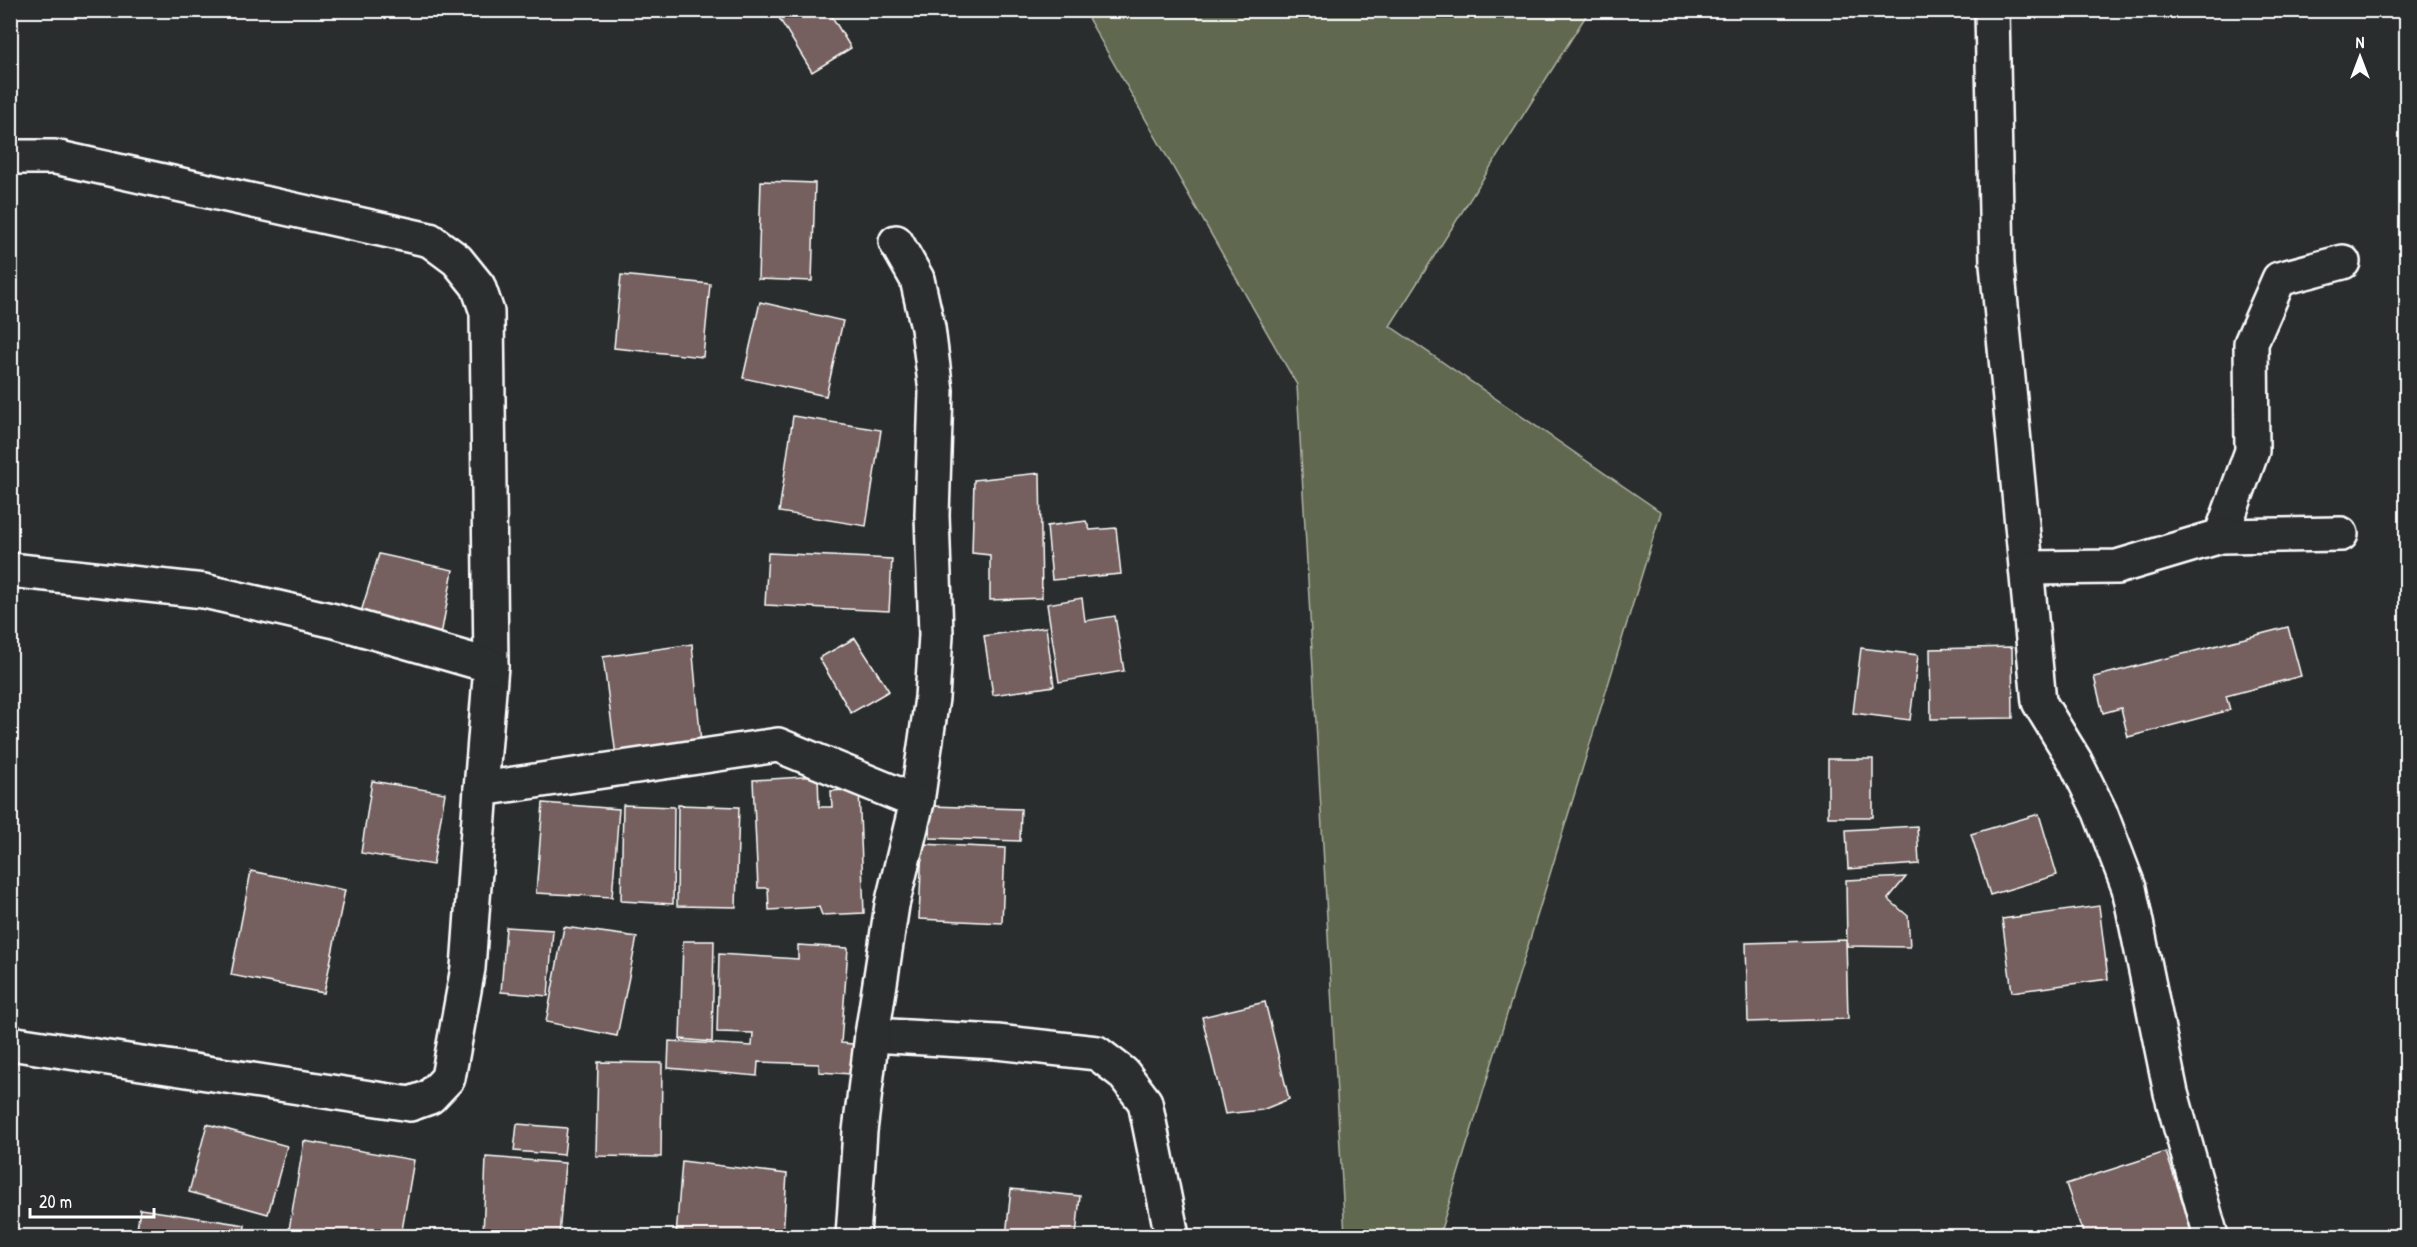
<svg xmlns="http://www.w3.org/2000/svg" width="2417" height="1247" font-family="'Patrick Hand',sans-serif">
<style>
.green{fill:#61694f;stroke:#b0b4a7;stroke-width:1.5}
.building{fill:#74615f;stroke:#fff;stroke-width:1.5}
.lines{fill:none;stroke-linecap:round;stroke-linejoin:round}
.minor-casing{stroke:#fff;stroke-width:38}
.minor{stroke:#2a2d2e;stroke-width:33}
</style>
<rect width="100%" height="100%" fill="#2a2d2e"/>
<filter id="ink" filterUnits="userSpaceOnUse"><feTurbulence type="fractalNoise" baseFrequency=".0167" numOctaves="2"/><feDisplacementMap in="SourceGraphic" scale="12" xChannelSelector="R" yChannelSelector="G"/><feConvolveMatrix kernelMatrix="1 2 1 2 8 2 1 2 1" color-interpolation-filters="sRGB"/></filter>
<g filter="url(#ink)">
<path class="green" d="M1084 11H1589L1390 326 1661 512 1439 1236H1345L1297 385Z"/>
<g class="building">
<path d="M790 10H828L851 48 812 72 779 18Z"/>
<path d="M761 181 815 183 812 281 758 279Z"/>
<path d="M621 275 710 284 703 357 614 348Z"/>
<path d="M760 302 843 321 826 396 743 378Z"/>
<path d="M793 416 881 430 866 526 779 512Z"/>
<path d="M1040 473 1042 598 990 600V555L972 553 974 480Z"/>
<path d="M1086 521 1090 530 1116 528 1121 574 1052 580 1047 526Z"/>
<path d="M768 553 892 559 889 611 765 605Z"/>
<path d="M379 554 453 570 440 641 356 628Z"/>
<path d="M1082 598 1085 621 1115 616 1124 671 1059 682 1047 604Z"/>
<path d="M1046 627 1054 686 993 695 984 636Z"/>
<path d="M2288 627 2301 676 2226 696 2230 710 2128 737 2121 708 2103 713 2094 677Z"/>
<path d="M855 638 889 691 851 713 819 658Z"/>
<path d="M692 644 701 743 616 756 603 657Z"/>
<path d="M2012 647 2013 718 1931 719 1930 649Z"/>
<path d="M1861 648 1918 655 1910 720 1853 713Z"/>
<rect x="1828" y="759" width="45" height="58"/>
<path d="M818 776 819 807H832L831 791 859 789 864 913 822 915 819 907 769 910 768 888H758L753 780Z"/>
<path d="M372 781 445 793 433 865 361 853Z"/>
<path d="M543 803 619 809 612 897 536 893Z"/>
<path d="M623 805 674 807 673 904 621 901Z"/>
<path d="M678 805 739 807 736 907 677 906Z"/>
<path d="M931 806 1021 809 1020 841 930 838Z"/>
<path d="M2039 814 2057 875 1990 895 1971 834Z"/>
<path d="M1917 826 1919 864 1848 869 1846 830Z"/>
<path d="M922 844 1005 848 1002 923 919 919Z"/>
<path d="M251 871 345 890 324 993 231 975Z"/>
<path d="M1906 877 1888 899 1908 916 1910 947 1847 946 1846 880Z"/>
<path d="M2099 906 2108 979 2012 992 2002 919Z"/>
<path d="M506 927 553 930 548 996 501 992Z"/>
<path d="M564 927 637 937 617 1036 546 1022Z"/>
<path d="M1846 940 1848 1019 1748 1022 1746 943Z"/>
<path d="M683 941H714L712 1042 680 1039Z"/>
<path d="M798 945 848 948 841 1043 853 1044 852 1074 819 1072V1064L758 1062 757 1076 668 1068 669 1041 752 1046 753 1033 717 1032 719 954 798 959Z"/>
<path d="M1265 1002 1289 1099 1262 1110 1225 1114 1202 1017Z"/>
<path d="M598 1062 662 1063 661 1157 596 1156Z"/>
<path d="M207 1124 287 1146 268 1214 189 1192Z"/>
<path d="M517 1124 567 1128 564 1155 514 1151Z"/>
<path d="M304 1141 414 1160 401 1236H326L289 1230Z"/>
<path d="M2166 1152 2194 1236H2084L2066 1184Z"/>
<path d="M486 1157 565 1163 559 1236H483Z"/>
<path d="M682 1161 787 1174 783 1236H676Z"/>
<path d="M1011 1189 1080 1196 1076 1236H1006Z"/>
<path d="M140 1209 245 1225 244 1236H136Z"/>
</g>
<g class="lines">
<g class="minor-casing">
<g id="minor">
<path d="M1992 10 1997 264 2039 702 2075 761 2100 812 2129 888 2171 1093 2211 1236"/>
<path d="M10 157H55L430 240 457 260 478 286 487 312 491 666 481 789"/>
<path d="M896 242 917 279 928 328 936 391 932 515 936 635 932 698 917 802"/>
<path d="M2221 536 2252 451 2251 343 2279 279 2343 262"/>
<path d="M2027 568 2117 567 2221 536 2341 534"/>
<path d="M10 570 204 591 335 621 491 666"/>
<path d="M872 1035 997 1042 1097 1053 1123 1073 1145 1102 1172 1236"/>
<path d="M10 1043 410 1104 430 1097 448 1078 468 968 481 789 778 745 917 802 892 905 872 1035 860 1131 853 1236"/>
</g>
</g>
<use href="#minor" class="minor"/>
</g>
</g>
<rect width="2417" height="1247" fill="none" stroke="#2a2d2e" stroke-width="36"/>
<rect x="18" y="18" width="2381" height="1211" fill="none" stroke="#fff" stroke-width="2" filter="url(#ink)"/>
<g transform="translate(2360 57)" stroke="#2a2d2e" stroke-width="4.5" paint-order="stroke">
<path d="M0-4.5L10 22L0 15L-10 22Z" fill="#ffffff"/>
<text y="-9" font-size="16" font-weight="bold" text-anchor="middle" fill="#ffffff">N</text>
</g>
<path d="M30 1208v9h124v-9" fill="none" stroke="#ffffff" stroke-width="3"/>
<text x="39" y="1208" font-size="18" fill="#ffffff" stroke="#2a2d2e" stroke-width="4.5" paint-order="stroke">20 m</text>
</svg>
